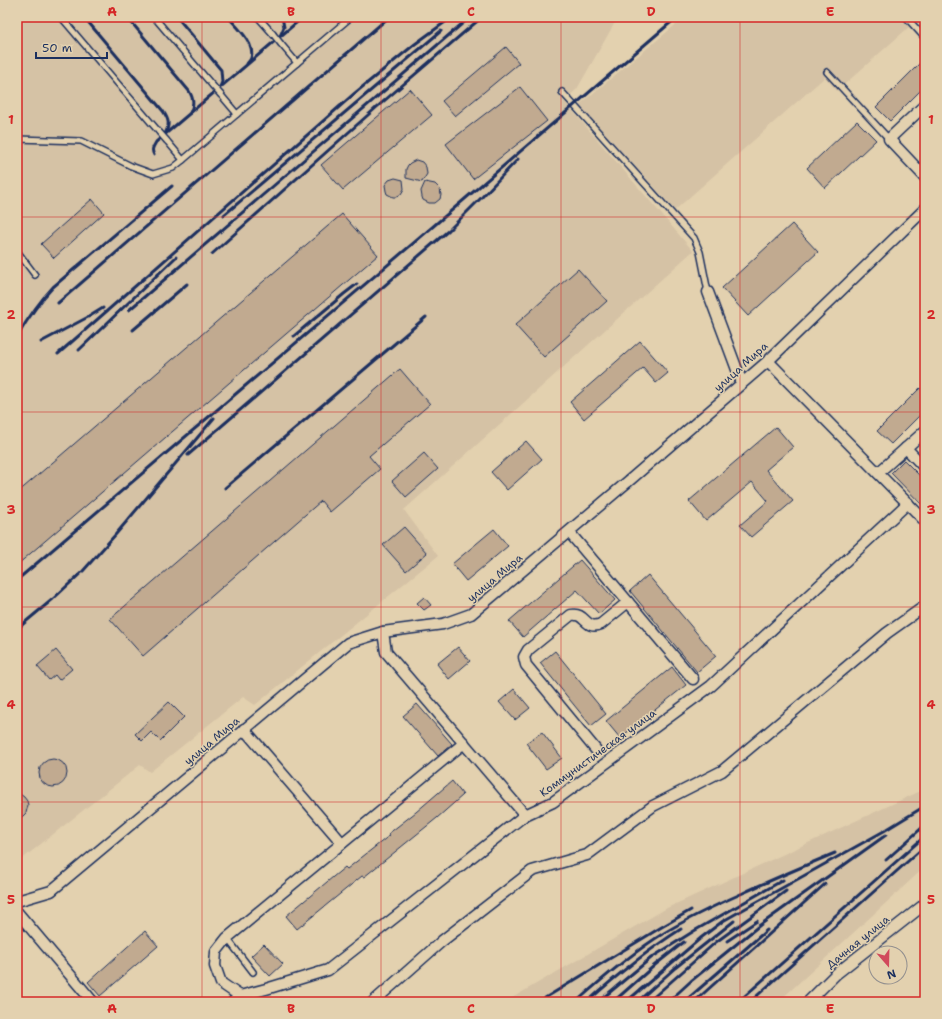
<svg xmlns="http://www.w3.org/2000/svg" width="942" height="1019" font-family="'Shantell Sans',sans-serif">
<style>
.built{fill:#d5c2a5}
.building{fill:#c1aa90;stroke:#1b2f5e}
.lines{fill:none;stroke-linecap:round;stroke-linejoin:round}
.lane-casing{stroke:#1b2f5e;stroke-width:8}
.street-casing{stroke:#1b2f5e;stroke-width:13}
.lane{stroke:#e3d1af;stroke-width:5}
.street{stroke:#e3d1af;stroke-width:10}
.rail{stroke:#1b2f5e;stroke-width:3}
.lane-bridge-casing{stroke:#1b2f5e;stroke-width:8;stroke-linecap:butt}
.lane-bridge{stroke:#e3d1af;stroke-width:5}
.grid{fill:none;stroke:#d62828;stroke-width:1;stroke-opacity:0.55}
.labels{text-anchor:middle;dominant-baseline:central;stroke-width:3;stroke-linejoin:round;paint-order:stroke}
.street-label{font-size:11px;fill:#1b2f5e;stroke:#e3d1af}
.neatline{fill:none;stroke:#d62828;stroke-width:1.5}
.grid-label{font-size:13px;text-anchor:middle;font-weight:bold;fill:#d62828}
</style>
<rect width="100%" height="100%" fill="#e3d1af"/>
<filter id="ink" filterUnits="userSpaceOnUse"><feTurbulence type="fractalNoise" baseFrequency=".025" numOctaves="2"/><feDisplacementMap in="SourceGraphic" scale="8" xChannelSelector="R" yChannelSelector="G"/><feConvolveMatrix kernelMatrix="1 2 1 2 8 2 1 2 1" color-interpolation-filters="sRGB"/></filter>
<g filter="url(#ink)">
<g class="built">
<path d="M17 17H618L577 89 564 101 693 251 404 510 438 556 255 705 243 697 150 772 140 765 17 863Z"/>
<path d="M685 17H925V45L909 27 837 91 825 77 675 210 579 105Z"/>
<path d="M925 789V867L778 1002H505L667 908Z"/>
</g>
<g class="building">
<path d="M506 47 519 63 455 116 442 101Z"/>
<path d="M925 58V86L890 121 876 107Z"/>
<path d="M520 87 547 121 473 179 446 144Z"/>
<path d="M410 89 432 115 343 190 321 165Z"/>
<path d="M857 121 876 140 825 188 807 168Z"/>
<path d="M416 160 422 162 426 167 427 174 422 182 406 178V169L408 165 410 163Z"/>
<path d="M395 178 403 180 404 189 401 194 396 197H393L387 194 386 191 385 185 389 180Z"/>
<path d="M425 182 435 184 440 189 441 195 440 199 435 203H429L423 200 422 197 421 191Z"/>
<path d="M92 199 104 213 54 258 41 244Z"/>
<path d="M342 214 378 255 17 565V493Z"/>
<path d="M792 224 818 252 748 316 722 288Z"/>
<path d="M578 269 607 301 544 357 515 325Z"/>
<path d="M640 341 668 373 656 383 643 368 584 419 570 402Z"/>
<path d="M400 369 430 404 369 456 380 469 330 512 321 501 143 656 110 619Z"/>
<path d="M920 388 925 393V410L891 444 877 431Z"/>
<path d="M776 427 793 447 766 470 793 501 751 537 740 525 768 501 752 482 706 521 689 501Z"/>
<path d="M526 441 542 459 507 490 491 472Z"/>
<path d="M424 453 438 469 406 497 392 481Z"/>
<path d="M904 460 925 481V508L891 473Z"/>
<path d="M404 527 427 553 406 571 383 545Z"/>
<path d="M494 529 508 546 466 581 452 564Z"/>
<path d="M580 560 615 600 599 614 577 590 523 637 509 621Z"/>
<path d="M648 575 716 656 697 672 630 591Z"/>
<path d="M424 597 431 605 424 610 417 603Z"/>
<path d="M458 647 470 661 449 679 437 664Z"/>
<path d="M56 650 72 669 59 680 55 675 49 680 37 666Z"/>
<path d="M555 651 606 714 591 726 540 663Z"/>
<path d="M672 667 686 685 620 738 606 721Z"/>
<path d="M514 689 530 708 515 720 499 702Z"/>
<path d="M169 702 184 717 160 741 151 732 142 741 135 734Z"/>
<path d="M417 704 452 744 438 756 403 716Z"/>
<path d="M542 732 562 758 546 769 526 743Z"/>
<circle cx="53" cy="773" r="14"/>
<path d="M452 781 463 795 437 818 364 877 362 876 297 929 286 916 345 867 347 869 390 835 388 834 416 812Z"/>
<path d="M17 792 24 797 27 801 28 805 26 813 23 816 17 820Z"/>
<path d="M145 931 158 946 100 996 88 982Z"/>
<path d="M264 944 283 964 270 976 251 956Z"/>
</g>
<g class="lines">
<g class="lane-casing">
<g id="lane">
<path d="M61 17 159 132"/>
<path d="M154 17 212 85"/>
<path d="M258 17 273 34"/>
<path d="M906 17 925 38"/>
<path d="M281 44 297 63"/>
<path d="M827 72 889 139"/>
<path d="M562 92 694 238 700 252 708 292"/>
<path d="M221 95 237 114"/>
<path d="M17 139 81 141 131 166 153 174 173 168 183 160"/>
<path d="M167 141 183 160 351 17"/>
<path d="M17 251 35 275"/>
<path d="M227 938 253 972"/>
</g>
</g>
<g class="street-casing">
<g id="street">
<path d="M925 105 889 139 925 177"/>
<path d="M708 292 742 383"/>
<path d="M768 361 925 521"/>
<path d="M906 448 925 468"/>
<path d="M878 473 925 431"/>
<path d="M569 532 693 679"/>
<path d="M383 632 386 652 525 815"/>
<path d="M244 729 342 843"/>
<path d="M596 750 526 665 524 657 528 650 571 615C586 612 585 631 601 624L628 602"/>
<path d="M17 901 51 891 348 643 383 632 443 624 471 614 631 479 768 361 925 209"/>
<path d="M17 912 93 1002"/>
<path d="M240 996 221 983 215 966 216 952 227 938 464 743"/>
<path d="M233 1002 240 996 266 989 328 970 525 815 553 802 711 686 908 503"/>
<path d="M373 1002 442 941 532 871 587 855 653 806 722 771 887 633 925 606"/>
<path d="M808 1002 836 974 925 904"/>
</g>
</g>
<use href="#lane" class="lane"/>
<use href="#street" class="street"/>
<g class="rail">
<path d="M84 17 163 111C169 120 170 124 165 134"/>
<path d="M127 17 189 91C194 99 194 105 190 113"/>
<path d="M177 17 221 70 222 82 219 89"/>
<path d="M228 17C237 27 256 44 251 58 250 61 248 62 247 64"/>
<path d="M280 36 284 27 282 17"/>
<path d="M154 155C151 150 153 147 156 142L303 17"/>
<path d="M224 215 441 31"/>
<path d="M212 254 377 107 482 17"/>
<path d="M58 303 389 17"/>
<path d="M129 310 470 17"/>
<path d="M133 330 187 284"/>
<path d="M294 336 344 294 357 284"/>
<path d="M17 337C28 318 38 303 53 287L172 186"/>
<path d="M41 342 90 316 103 308"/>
<path d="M79 350 176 257"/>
<path d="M58 354 355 93 415 44 452 17"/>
<path d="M188 455 449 230 482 197 518 159"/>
<path d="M225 488 426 317"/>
<path d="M17 580 238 392 423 235 677 17"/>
<path d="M17 629 53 599 83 571 116 534 214 418"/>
<path d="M886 860 925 825"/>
<path d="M727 941 757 921"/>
<path d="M545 998 660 928 691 910"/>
<path d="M576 1002C604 977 633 952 664 933 690 917 716 905 743 893 773 879 804 866 835 853"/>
<path d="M587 1002C617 975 648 950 681 929"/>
<path d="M598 1002 651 958 694 931 783 880"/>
<path d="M613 1002 655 965 684 942"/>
<path d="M626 1002 702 937 723 921 746 908 884 831 925 806"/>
<path d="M637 1002 675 968 734 921"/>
<path d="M648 1002 716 942 786 891"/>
<path d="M668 1002 691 981 760 925 886 835"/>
<path d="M684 1002 767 930"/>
<path d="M694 1002 825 884"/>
<path d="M738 1002 925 836"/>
<path d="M750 1002 925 846"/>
</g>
<g class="lane-bridge-casing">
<g id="lane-bridge">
<path d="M273 34 281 44"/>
<path d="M212 85 221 95"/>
<path d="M159 132 167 141"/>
</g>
</g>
<use href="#lane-bridge" class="lane-bridge"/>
</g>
</g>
<path class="grid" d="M202 17V1002M381 17V1002M561 17V1002M740 17V1002M17 217H925M17 412H925M17 607H925M17 802H925"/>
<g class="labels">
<g class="street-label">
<text transform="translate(741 367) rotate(-42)">улица Мира</text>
<text transform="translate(495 578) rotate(-40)">улица Мира</text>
<text transform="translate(212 741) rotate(-40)">улица Мира</text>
<text transform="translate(598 753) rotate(-36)">Коммунистическая улица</text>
<text transform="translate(858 942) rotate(-39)">Дачная улица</text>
</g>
</g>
<rect width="942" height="1019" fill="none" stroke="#e3d1af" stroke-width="44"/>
<g transform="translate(888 965) rotate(160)"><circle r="19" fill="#e3d1af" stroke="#93908f"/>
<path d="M0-3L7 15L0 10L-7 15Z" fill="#d1495b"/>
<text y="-6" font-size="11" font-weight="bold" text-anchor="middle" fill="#1b2f5e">N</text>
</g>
<path d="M36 52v6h71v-6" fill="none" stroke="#1b2f5e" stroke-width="2"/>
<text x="42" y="52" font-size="12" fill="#1b2f5e" stroke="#e3d1af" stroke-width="3" paint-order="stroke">50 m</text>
<rect x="22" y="22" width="898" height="975" class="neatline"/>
<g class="grid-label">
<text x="112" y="16">A</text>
<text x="291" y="16">B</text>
<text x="471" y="16">C</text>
<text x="651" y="16">D</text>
<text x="830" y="16">E</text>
<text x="11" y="124">1</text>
<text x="931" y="124">1</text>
<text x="11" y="319">2</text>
<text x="931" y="319">2</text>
<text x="11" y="514">3</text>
<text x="931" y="514">3</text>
<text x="11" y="709">4</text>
<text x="931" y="709">4</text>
<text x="11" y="904">5</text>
<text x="931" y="904">5</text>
<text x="112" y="1013">A</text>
<text x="291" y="1013">B</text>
<text x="471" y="1013">C</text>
<text x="651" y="1013">D</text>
<text x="830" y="1013">E</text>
</g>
</svg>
